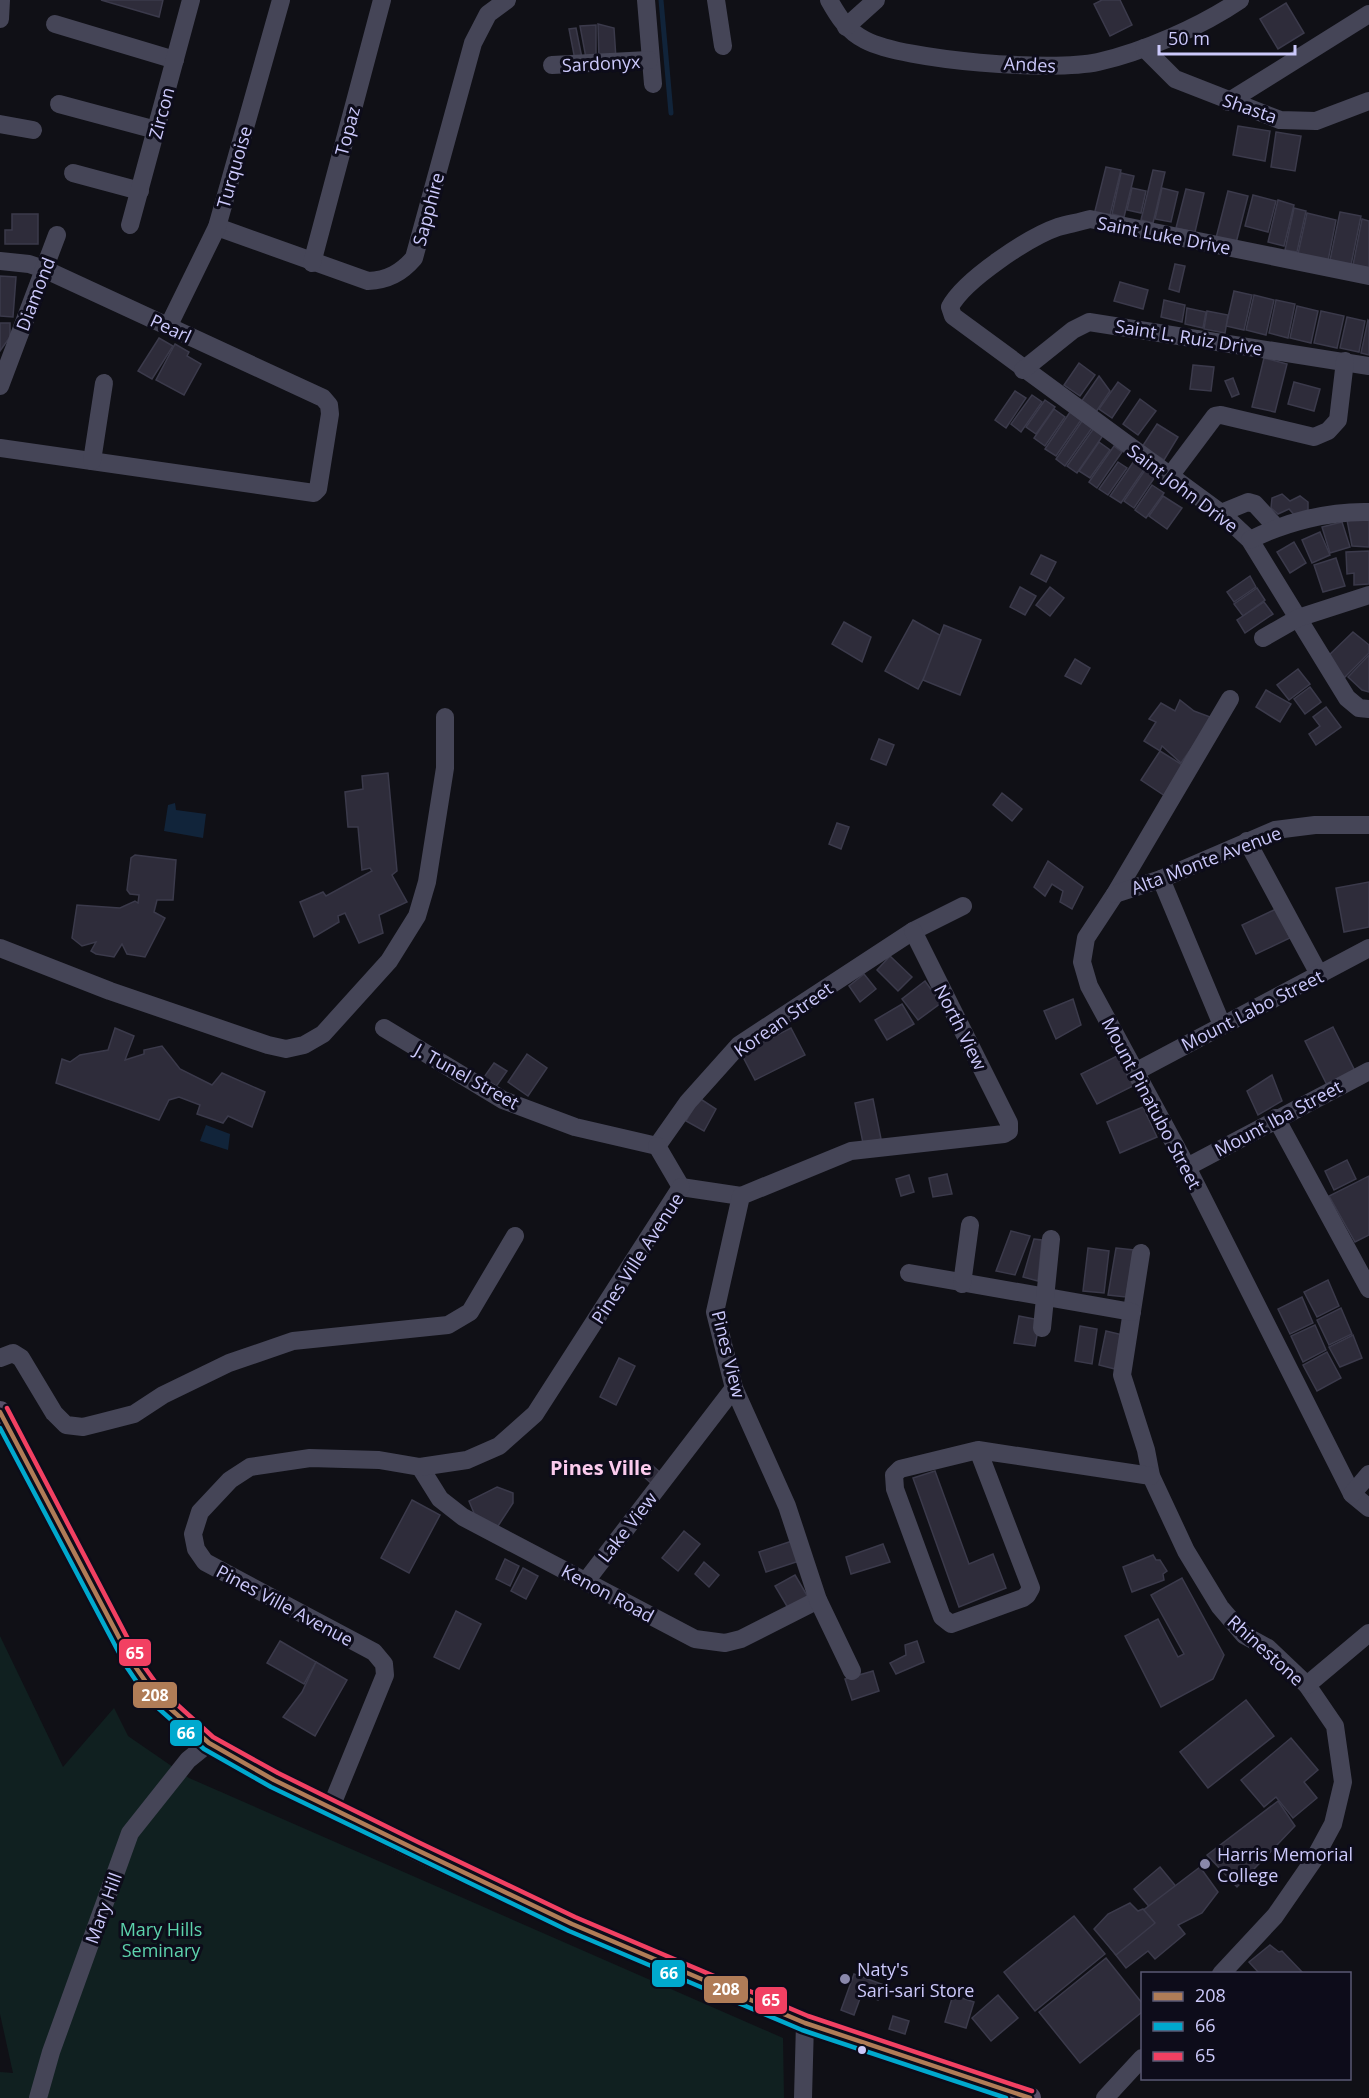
<svg xmlns="http://www.w3.org/2000/svg" width="1369" height="2098" font-family="'Open Sans',sans-serif">
<style>
.green{fill:#102020}
.water{fill:#11243a}
.lines{fill:none;stroke-linecap:round;stroke-linejoin:round}
.stream{stroke:#11243a;stroke-width:5}
.building{fill:#2e2c3a;stroke:#3b3a4b;stroke-width:1.5}
.minor{stroke:#454557;stroke-width:18}
.major{stroke:#574f68;stroke-width:22}
.bus-1-casing{stroke:#0d0c1a;stroke-width:9}
.bus-2-casing{stroke:#0d0c1a;stroke-width:9}
.bus-3-casing{stroke:#0d0c1a;stroke-width:9}
.bus-1{stroke:#b07c57;stroke-width:4.5}
.bus-2{stroke:#00a9ce;stroke-width:4.5}
.bus-3{stroke:#f24062;stroke-width:4.5}
.poi-dot{fill:#8a88ab;stroke:#0d0c1a;stroke-width:2}
.bus-dot{fill:#ccc9fb;stroke:#0d0c1a;stroke-width:2}
.labels{text-anchor:middle;dominant-baseline:central;stroke-width:6;stroke-linejoin:round;paint-order:stroke}
.street-label{font-size:18px;fill:#ccc9fb;stroke:#0d0c1a}
.poi-label{font-size:18px;fill:#ccc9fb;stroke:#0d0c1a;text-anchor:start}
.park-label{font-size:18px;fill:#5dd3ad;stroke:#0d0c1a}
.neighbourhood-label{font-size:20px;font-weight:bold;fill:#fbcbed;stroke:#0d0c1a}
.line-badge{stroke:#0d0c1a;stroke-width:2}
.badge-label{font-size:16px;text-anchor:middle;font-weight:bold;fill:#fff}
</style>
<rect width="100%" height="100%" fill="#101016"/>
<path class="green" d="M0 1636 63 1767 114 1708 128 1736 189 1778 783 2038 784 2098H0V2072L13 2073 0 2014Z"/>
<g class="water">
<path d="M175 803 176 810 206 814 203 838 164 831 168 805Z"/>
<path d="M206 1125 230 1134 228 1150 200 1141Z"/>
</g>
<g class="lines">
<path class="stream" d="M661 0 671 113"/>
</g>
<g class="building">
<path d="M101 0H163L159 17Z"/>
<path d="M1102 0H1120L1132 25 1110 36 1094 4Z"/>
<path d="M1286 3 1304 33 1278 49 1260 19Z"/>
<path d="M598 24 614 28 616 59 599 60Z"/>
<path d="M596 25V59L586 58 580 26Z"/>
<path d="M576 28 582 58 575 60 569 29Z"/>
<path d="M1238 126 1270 131 1265 161 1233 155Z"/>
<path d="M1276 132 1301 136 1295 171 1271 167Z"/>
<path d="M1106 167 1121 170 1109 219 1094 215Z"/>
<path d="M1153 170 1165 172 1153 223 1141 220Z"/>
<path d="M1121 173 1134 176 1124 217 1112 214Z"/>
<path d="M1132 188 1146 191 1141 213 1127 210Z"/>
<path d="M1162 188 1178 192 1171 222 1155 219Z"/>
<path d="M1186 189 1204 193 1195 232 1176 228Z"/>
<path d="M1228 191 1248 196 1236 243 1216 238Z"/>
<path d="M1253 195 1276 201 1268 232 1245 226Z"/>
<path d="M1278 200 1294 205 1284 246 1268 242Z"/>
<path d="M1294 208 1306 211 1297 252 1285 250Z"/>
<path d="M1340 212 1361 216 1351 265 1330 260Z"/>
<path d="M1307 213 1336 220 1328 261 1298 254Z"/>
<path d="M12 214H38V244H5V230H12Z"/>
<path d="M1362 219 1369 221V268L1353 265Z"/>
<path d="M1175 264 1185 266 1179 292 1169 289Z"/>
<path d="M0 276 16 277 13 317 0 316Z"/>
<path d="M1120 282 1148 290 1143 309 1114 301Z"/>
<path d="M1234 291 1252 295 1244 330 1226 326Z"/>
<path d="M1254 295 1274 300 1266 335 1246 330Z"/>
<path d="M1164 300 1185 305 1182 322 1161 317Z"/>
<path d="M1276 300 1295 304 1288 338 1269 333Z"/>
<path d="M1297 306 1318 311 1311 343 1290 338Z"/>
<path d="M1187 308 1206 312 1203 328 1185 324Z"/>
<path d="M1207 311 1228 315 1225 333 1204 329Z"/>
<path d="M1321 311 1344 316 1337 348 1314 343Z"/>
<path d="M1347 317 1365 321 1359 352 1340 348Z"/>
<path d="M1368 320 1369 321V355L1361 353Z"/>
<path d="M0 323H10V337L0 351Z"/>
<path d="M159 338 173 346 152 379 138 371Z"/>
<path d="M175 344 189 352 187 356 201 364 184 395 156 380Z"/>
<path d="M1264 358 1287 364 1275 412 1252 407Z"/>
<path d="M1079 363 1095 375 1080 396 1064 385Z"/>
<path d="M1193 365 1214 367 1211 391 1190 389Z"/>
<path d="M1099 376 1110 391 1096 412 1081 402Z"/>
<path d="M1233 378 1239 394 1232 397 1225 381Z"/>
<path d="M1118 382 1130 391 1112 418 1099 409Z"/>
<path d="M1294 382 1320 389 1314 411 1288 404Z"/>
<path d="M1015 391 1026 398 1006 428 995 420Z"/>
<path d="M1032 395 1042 402 1021 432 1011 424Z"/>
<path d="M1140 399 1156 411 1138 435 1123 424Z"/>
<path d="M1045 400 1055 407 1036 434 1026 427Z"/>
<path d="M1054 409 1065 417 1045 446 1034 438Z"/>
<path d="M1070 412 1081 420 1056 456 1045 449Z"/>
<path d="M1082 421 1092 428 1065 466 1056 459Z"/>
<path d="M1157 424 1178 437 1164 460 1142 447Z"/>
<path d="M1094 428 1104 434 1077 473 1067 466Z"/>
<path d="M1099 442 1110 450 1090 478 1079 471Z"/>
<path d="M1114 446 1122 452 1097 488 1089 482Z"/>
<path d="M1134 461 1145 468 1121 503 1110 496Z"/>
<path d="M1118 462 1127 468 1108 495 1099 489Z"/>
<path d="M1145 470 1155 477 1134 508 1124 501Z"/>
<path d="M1152 485 1164 493 1146 518 1135 510Z"/>
<path d="M1282 494 1290 501 1300 496 1308 502V513L1296 517 1289 509 1278 514 1271 508 1272 498Z"/>
<path d="M1163 496 1182 508 1167 529 1149 516Z"/>
<path d="M1347 520H1369V547L1352 546Z"/>
<path d="M1342 522 1350 547 1330 553 1322 527Z"/>
<path d="M1320 532 1330 555 1312 563 1302 540Z"/>
<path d="M1294 542 1306 563 1290 573 1277 552Z"/>
<path d="M1369 551V584L1354 585V573L1347 574 1346 552Z"/>
<path d="M1041 555 1056 562 1046 582 1031 574Z"/>
<path d="M1336 558 1345 586 1323 592 1314 565Z"/>
<path d="M1250 576 1256 587 1234 602 1227 592Z"/>
<path d="M1020 587 1036 596 1025 615 1010 607Z"/>
<path d="M1050 587 1064 598 1050 616 1036 605Z"/>
<path d="M1257 588 1265 600 1243 616 1234 604Z"/>
<path d="M1264 602 1273 614 1245 633 1237 620Z"/>
<path d="M913 620 945 638 918 689 885 671Z"/>
<path d="M844 622 871 637 862 662 832 644Z"/>
<path d="M944 625 981 640 960 695 923 680Z"/>
<path d="M1353 632 1369 645V653L1343 679 1327 657Z"/>
<path d="M1369 655V692L1362 690 1348 677Z"/>
<path d="M1075 659 1090 668 1081 684 1065 676Z"/>
<path d="M1298 669 1310 684 1289 700 1277 685Z"/>
<path d="M1310 687 1321 702 1305 714 1294 699Z"/>
<path d="M1266 690 1291 704 1280 722 1256 707Z"/>
<path d="M1180 700 1194 711 1213 718 1181 763 1162 746 1160 751 1144 741 1156 722 1149 719 1161 703 1175 711Z"/>
<path d="M1326 707 1341 727 1316 745 1309 734 1320 726 1313 717Z"/>
<path d="M879 739 894 745 886 765 871 759Z"/>
<path d="M1160 751 1184 766 1168 798 1141 780Z"/>
<path d="M388 773 397 871 392 875 407 902 379 915 383 933 359 943 345 913 338 916 339 922 314 937 300 902 323 892 326 896 372 871 370 868 362 870 358 827H348L345 792 363 789 362 776Z"/>
<path d="M1002 793 1022 809 1012 821 993 805Z"/>
<path d="M837 823 849 827 841 849 829 844Z"/>
<path d="M135 855 176 860 173 900H157L154 912 165 918 145 957 127 954 122 944 114 957 96 954 91 951 96 942 82 946 72 938 77 905 120 908 135 901 138 903 139 895 130 894 127 890 131 858Z"/>
<path d="M1048 861 1083 887 1072 909 1060 902 1063 891 1052 884 1045 896 1034 887Z"/>
<path d="M1369 882V927L1344 932 1336 888Z"/>
<path d="M1276 909 1290 938 1256 954 1242 925Z"/>
<path d="M890 956 912 977 898 991 877 970Z"/>
<path d="M864 974 876 989 860 1002 849 986Z"/>
<path d="M925 981 941 1003 918 1020 902 999Z"/>
<path d="M1073 999 1081 1025 1056 1039 1044 1011Z"/>
<path d="M902 1004 914 1024 887 1040 875 1020Z"/>
<path d="M1333 1027 1355 1071 1327 1085 1305 1041Z"/>
<path d="M115 1028 134 1036 125 1060 144 1054V1050L162 1046 180 1069 212 1085 222 1073 265 1092 252 1127 228 1116 223 1123 197 1114 200 1105 179 1097 169 1100 159 1120 56 1083 62 1059 70 1062 80 1055 108 1050Z"/>
<path d="M791 1028 805 1055 755 1080 741 1053Z"/>
<path d="M527 1054 547 1068 528 1096 508 1082Z"/>
<path d="M1119 1055 1135 1085 1097 1104 1081 1074Z"/>
<path d="M494 1063 507 1071 495 1088 482 1080Z"/>
<path d="M1272 1075 1282 1101 1258 1115 1247 1091Z"/>
<path d="M699 1098 716 1109 704 1131 686 1121Z"/>
<path d="M873 1099 881 1139 863 1143 855 1103Z"/>
<path d="M1143 1107 1157 1137 1120 1153 1107 1122Z"/>
<path d="M1347 1160 1356 1179 1334 1190 1325 1171Z"/>
<path d="M947 1174 952 1194 933 1197 929 1178Z"/>
<path d="M909 1175 914 1192 901 1196 896 1179Z"/>
<path d="M1369 1176V1235L1355 1242 1329 1196Z"/>
<path d="M1011 1231 1030 1236 1015 1275 996 1271Z"/>
<path d="M1034 1239 1042 1240 1038 1281 1023 1277Z"/>
<path d="M1088 1248 1109 1251 1104 1293 1083 1291Z"/>
<path d="M1116 1248 1134 1250 1126 1297 1108 1295Z"/>
<path d="M1328 1280 1339 1306 1317 1317 1304 1292Z"/>
<path d="M1302 1297 1313 1323 1290 1334 1278 1309Z"/>
<path d="M1341 1308 1352 1334 1329 1345 1317 1320Z"/>
<path d="M1019 1316 1040 1320 1035 1346 1014 1343Z"/>
<path d="M1315 1325 1326 1350 1303 1362 1291 1336Z"/>
<path d="M1080 1326 1097 1329 1092 1364 1075 1361Z"/>
<path d="M1106 1331 1123 1335 1115 1369 1099 1365Z"/>
<path d="M1353 1335 1362 1358 1340 1367 1329 1347Z"/>
<path d="M1327 1352 1341 1378 1317 1391 1303 1365Z"/>
<path d="M619 1358 635 1366 616 1405 600 1397Z"/>
<path d="M653 1466 662 1474 653 1485 644 1477Z"/>
<path d="M935 1471 969 1564 993 1554 1006 1588 959 1607 913 1478Z"/>
<path d="M497 1487 513 1493V1503L498 1526 476 1518 469 1501Z"/>
<path d="M412 1500 440 1515 409 1573 381 1558Z"/>
<path d="M684 1531 700 1544 678 1571 662 1558Z"/>
<path d="M792 1541 799 1561 766 1572 759 1552Z"/>
<path d="M883 1544 890 1562 851 1574 846 1557Z"/>
<path d="M1153 1555 1156 1560H1160L1167 1571 1163 1574 1164 1580 1132 1592 1123 1567Z"/>
<path d="M505 1559 519 1566 510 1586 496 1579Z"/>
<path d="M704 1562 719 1575 709 1587 695 1574Z"/>
<path d="M523 1568 538 1576 526 1599 511 1591Z"/>
<path d="M795 1575 808 1597 788 1608 775 1586Z"/>
<path d="M1182 1578 1224 1655 1213 1679 1161 1707 1125 1636 1158 1619 1178 1657 1184 1654 1151 1595Z"/>
<path d="M456 1611 481 1624 459 1669 434 1657Z"/>
<path d="M280 1641 316 1662 304 1684 267 1663Z"/>
<path d="M917 1641 924 1662 896 1674 890 1663 906 1655 905 1645Z"/>
<path d="M316 1662 347 1680 315 1736 283 1717 302 1692Z"/>
<path d="M873 1671 879 1691 852 1700 845 1679Z"/>
<path d="M1246 1700 1274 1736 1208 1788 1180 1752Z"/>
<path d="M1291 1738 1318 1770 1304 1782 1317 1798 1293 1818 1276 1797 1264 1807 1241 1780Z"/>
<path d="M1278 1801 1295 1826 1237 1887 1207 1855Z"/>
<path d="M1160 1867 1183 1895 1158 1917 1134 1889Z"/>
<path d="M1200 1867 1218 1892 1202 1913 1178 1925 1185 1934 1155 1959 1148 1951 1126 1968 1104 1940Z"/>
<path d="M1130 1903 1138 1911 1143 1909 1155 1923 1116 1955 1094 1929 1108 1914Z"/>
<path d="M1074 1916 1105 1954 1035 2011 1004 1972Z"/>
<path d="M1270 1945 1279 1952 1282 1951 1304 1974H1260L1249 1962Z"/>
<path d="M1106 1958 1142 2003V2012L1080 2063 1039 2012Z"/>
<path d="M854 1974 884 1985 878 2000 862 1993 854 2015 841 2010Z"/>
<path d="M953 1995 974 2002 966 2028 945 2022Z"/>
<path d="M998 1995 1018 2018 991 2041 972 2018Z"/>
<path d="M893 2016 909 2021 905 2034 889 2029Z"/>
</g>
<g class="lines">
<g class="minor">
<path d="M646 0 653 84"/>
<path d="M716 0 723 46"/>
<path d="M829 0C838 16 847 31 865 40 905 61 1053 72 1098 62 1143 52 1202 26 1240 0"/>
<path d="M0 19 1 0"/>
<path d="M55 24 175 60"/>
<path d="M846 27 876 0"/>
<path d="M1144 48 1175 79 1280 120 1316 121 1369 101"/>
<path d="M552 65 649 60"/>
<path d="M1228 102 1369 14"/>
<path d="M59 104 156 130"/>
<path d="M0 124 33 130"/>
<path d="M73 173 140 191"/>
<path d="M130 225 191 0"/>
<path d="M217 227 368 281C388 280 401 273 414 258L473 43 488 14 507 0"/>
<path d="M0 261 29 264 44 269 323 398 329 405 330 414 318 489 314 493 0 448"/>
<path d="M312 263 382 0"/>
<path d="M1369 276 1090 219C1080 222 1069 224 1058 227 1029 237 964 280 950 307L953 316 1221 513 1250 540 1347 698 1359 708 1369 709"/>
<path d="M168 327 217 227 281 0"/>
<path d="M1023 370 1073 330 1089 322 1369 366"/>
<path d="M0 386 57 235"/>
<path d="M92 461 104 383"/>
<path d="M1170 476 1215 416 1221 415 1314 437 1328 431 1338 420 1345 361"/>
<path d="M1221 513 1248 502 1255 504 1276 527"/>
<path d="M1250 540C1285 522 1329 511 1369 512"/>
<path d="M1263 638 1298 618 1369 595"/>
<path d="M1230 699 1115 894 1086 938 1082 962 1089 986 1187 1167 1352 1494 1369 1508"/>
<path d="M1247 841 1320 976"/>
<path d="M1161 879 1222 1025"/>
<path d="M1115 894 1161 879 1275 830 1315 825H1369"/>
<path d="M0 948 110 991 268 1045 286 1049 304 1045 323 1034 389 961 417 916 427 882 445 768V717"/>
<path d="M384 1028 503 1100 575 1127 657 1146"/>
<path d="M1135 1072 1369 948"/>
<path d="M1276 1118 1369 1289"/>
<path d="M657 1146 688 1102 739 1045 913 931 963 906"/>
<path d="M657 1146 681 1187"/>
<path d="M1187 1167 1369 1071"/>
<path d="M681 1187 741 1196"/>
<path d="M1141 1253 1122 1375 1146 1450 1151 1476 1186 1551 1220 1607 1244 1635 1268 1648 1307 1685 1335 1726 1343 1782 1333 1824 1313 1861 1275 1916 1221 1974"/>
<path d="M909 1273 1132 1312"/>
<path d="M962 1284 970 1225"/>
<path d="M1042 1328 1051 1239"/>
<path d="M0 1358 13 1353 21 1358 54 1413 66 1425 83 1427 99 1423 134 1414 163 1395 229 1363 293 1341 448 1325 470 1312 515 1236"/>
<path d="M978 1450 1031 1588 1027 1595 1023 1598 951 1624 942 1617 895 1489 894 1475 900 1469 978 1450 1151 1476"/>
<path d="M420 1467 440 1499 463 1517 695 1639 725 1643 741 1639 818 1600"/>
<path d="M1352 1494 1369 1474"/>
<path d="M586 1581 734 1388"/>
<path d="M852 1671 818 1600 787 1506 734 1388 715 1312 741 1196 851 1151 1004 1134 1009 1131V1123L913 931"/>
<path d="M1307 1685 1369 1633"/>
<path d="M331 1807 385 1675 384 1664 374 1652 205 1562 196 1549 193 1534 200 1512 230 1480 250 1467 310 1458 379 1460 420 1467 467 1460 499 1446 535 1414 681 1187"/>
<path d="M38 2098 51 2052 130 1833 188 1760 209 1743"/>
<path d="M803 2098 805 2023"/>
<path d="M1105 2098 1142 2058"/>
</g>
<path class="major" d="M0 1412 132 1662 155 1695 209 1743 274 1780 417 1850 572 1924 805 2023 1030 2098"/>
<g class="bus-1-casing">
<path id="bus-1" d="M0 1412 132 1662 155 1695 209 1743 274 1780 417 1850 572 1924 805 2023 1030 2098"/>
</g>
<g class="bus-2-casing">
<path id="bus-2" d="M0 1428 126 1666 149 1700 204 1749 271 1787 569 1931 802 2030 1006 2098"/>
</g>
<g class="bus-3-casing">
<path id="bus-3" d="M7 1408 138 1658 161 1690 213 1737 278 1773 420 1843 575 1917 808 2016 1032 2091"/>
</g>
<use href="#bus-1" class="bus-1"/>
<use href="#bus-2" class="bus-2"/>
<use href="#bus-3" class="bus-3"/>
</g>
<g class="poi-dot">
<circle cx="1205" cy="1864" r="6"/>
<circle cx="845" cy="1979" r="6"/>
</g>
<circle class="bus-dot" cx="862" cy="2050" r="5"/>
<g class="labels">
<g class="street-label">
<text transform="translate(601 63) rotate(-3)">Sardonyx</text>
<text transform="translate(1030 64) rotate(3)">Andes</text>
<text transform="translate(1250 108) rotate(19)">Shasta</text>
<text transform="translate(161 113) rotate(-75)">Zircon</text>
<text transform="translate(347 131) rotate(-75)">Topaz</text>
<text transform="translate(234 167) rotate(-74)">Turquoise</text>
<text transform="translate(428 209) rotate(-75)">Sapphire</text>
<text transform="translate(1164 235) rotate(11)">Saint Luke Drive</text>
<text transform="translate(35 294) rotate(-69)">Diamond</text>
<text transform="translate(171 328) rotate(25)">Pearl</text>
<text transform="translate(1189 337) rotate(9)">Saint L. Ruiz Drive</text>
<text transform="translate(1183 488) rotate(37)">Saint John Drive</text>
<text transform="translate(1206 860) rotate(-21)">Alta Monte Avenue</text>
<text transform="translate(1252 1010) rotate(-27)">Mount Labo Street</text>
<text transform="translate(783 1019) rotate(-35)">Korean Street</text>
<text transform="translate(961 1027) rotate(63)">North View</text>
<text transform="translate(467 1076) rotate(29)">J. Tunel Street</text>
<text transform="translate(1152 1103) rotate(62)">Mount Pinatubo Street</text>
<text transform="translate(1278 1118) rotate(-28)">Mount Iba Street</text>
<text transform="translate(637 1258) rotate(-57)">Pines Ville Avenue</text>
<text transform="translate(729 1354) rotate(76)">Pines View</text>
<text transform="translate(627 1527) rotate(-52)">Lake View</text>
<text transform="translate(608 1593) rotate(28)">Kenon Road</text>
<text transform="translate(285 1605) rotate(28)">Pines Ville Avenue</text>
<text transform="translate(1266 1650) rotate(42)">Rhinestone</text>
<text transform="translate(103 1908) rotate(-70)">Mary Hill</text>
</g>
<g class="poi-label">
<text x="1217" y="1854">Harris Memorial<tspan x="1217" dy="21">College</tspan></text>
<text x="857" y="1969">Naty's<tspan x="857" dy="21">Sari-sari Store</tspan></text>
</g>
<g class="park-label">
<text x="161" y="1929">Mary Hills<tspan x="161" dy="21">Seminary</tspan></text>
</g>
<g class="neighbourhood-label">
<text x="601" y="1467">Pines Ville</text>
</g>
</g>
<g class="line-badge">
<rect x="118" y="1638" width="34" height="29" rx="6" fill="#f24062"/>
<rect x="132" y="1681" width="46" height="28" rx="6" fill="#b07c57"/>
<rect x="169" y="1719" width="34" height="28" rx="6" fill="#00a9ce"/>
<rect x="651" y="1959" width="35" height="29" rx="6" fill="#00a9ce"/>
<rect x="703" y="1975" width="46" height="29" rx="6" fill="#b07c57"/>
<rect x="754" y="1986" width="34" height="29" rx="6" fill="#f24062"/>
</g>
<g class="badge-label">
<text x="135" y="1659">65</text>
<text x="155" y="1701">208</text>
<text x="186" y="1739">66</text>
<text x="669" y="1979">66</text>
<text x="726" y="1995">208</text>
<text x="771" y="2006">65</text>
</g>
<rect x="1141" y="1972" width="210" height="108" fill="#0d0c1a" stroke="#595874" stroke-width="1.5"/>
<rect x="1153" y="1992" width="30" height="9" fill="#b07c57" stroke="#595874" stroke-width="1.5"/>
<text x="1195" y="2002" font-size="18" fill="#ccc9fb">208</text>
<rect x="1153" y="2022" width="30" height="9" fill="#00a9ce" stroke="#595874" stroke-width="1.5"/>
<text x="1195" y="2032" font-size="18" fill="#ccc9fb">66</text>
<rect x="1153" y="2052" width="30" height="9" fill="#f24062" stroke="#595874" stroke-width="1.5"/>
<text x="1195" y="2062" font-size="18" fill="#ccc9fb">65</text>
<path d="M1159 45v9h136v-9" fill="none" stroke="#ccc9fb" stroke-width="3"/>
<text x="1168" y="45" font-size="18" fill="#ccc9fb" stroke="#0d0c1a" stroke-width="4.5" paint-order="stroke">50 m</text>
</svg>
